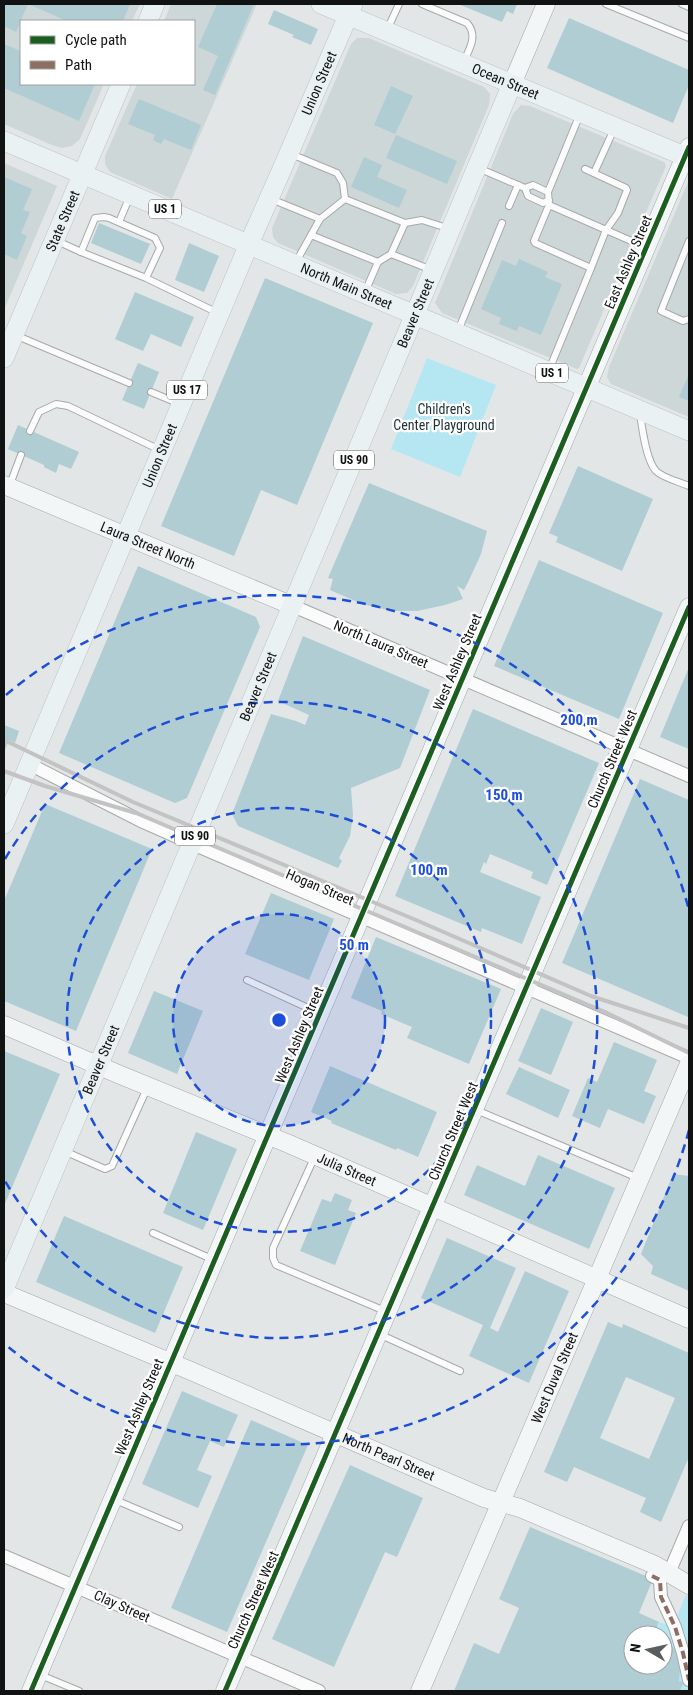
<svg xmlns="http://www.w3.org/2000/svg" width="693" height="1695" font-family="'Roboto Condensed',sans-serif">
<style>
.built{fill:#cdd7d8}
.green{fill:#b5e7f3}
.building{fill:#b0cdd3;fill-rule:evenodd}
.lines{fill:none;stroke-linecap:round;stroke-linejoin:round}
.lane-casing{stroke:#a6a9aa;stroke-width:8}
.street-casing{stroke:#a6a9aa;stroke-width:14}
.secondary-casing{stroke:#a6a9aa;stroke-width:19}
.primary-casing{stroke:#c0c2c2;stroke-width:20}
.lane{stroke:#fbfbfb;stroke-width:6}
.street{stroke:#fbfbfb;stroke-width:12}
.secondary{stroke:#f3f6f7;stroke-width:18}
.primary{stroke:#eaf1f3;stroke-width:19}
.rail{stroke:#c3c3c3;stroke-width:4}
.quiet{stroke:#8d6e63;stroke-width:4;stroke-dasharray:8 4;stroke-linecap:butt}
.cycleway-casing{stroke:#fff;stroke-width:8}
.cycleway{stroke:#1b5e20;stroke-width:5}
.ring{fill:none;stroke:#1d4ed8;stroke-width:2.5;stroke-dasharray:9 6}
.labels{text-anchor:middle;dominant-baseline:central;stroke-width:4.5;stroke-linejoin:round;paint-order:stroke}
.shield{fill:#fff;stroke:#585a5a;stroke-width:1}
.shield-label{font-size:12px;font-weight:bold;fill:#111313}
.street-label{font-size:14px;fill:#111313;stroke:#fff}
.park-label{font-size:14px;fill:#1b3238;stroke:#fff}
.centre{fill:#1d4ed8;stroke:#fff;stroke-width:2.5}
.ring-label{font-size:15px;text-anchor:middle;font-weight:bold;fill:#1d4ed8;stroke:#fff;stroke-width:4.5;stroke-linejoin:round;paint-order:stroke}
</style>
<rect width="100%" height="100%" fill="#e2e6e7"/>
<g class="built">
<path d="M4 4H140L132 21H21V84H104L80 139 72 146 62 148 52 145 4 124Z"/>
<path d="M171 4H257L172 199 110 172 105 164V156L137 84H194V21H164Z"/>
<path d="M357 38H369L484 87 490 94 489 105 413 286 407 293 396 294 278 243 273 237 272 228 351 44Z"/>
<path d="M521 105 530 106 664 162 666 166 579 368 577 369 442 313 435 303 513 114Z"/>
<path d="M4 163 57 186 4 310Z"/>
<path d="M689 180V417L611 384 607 377 609 367Z"/>
</g>
<g class="green">
<path d="M427 358 496 385 460 477 391 449Z"/>
<path d="M686 1595 689 1597V1662L676 1619Z"/>
<path d="M659 1622 670 1626 688 1685 689 1691H680L684 1683 679 1681C681 1655 674 1644 655 1631Z"/>
</g>
<g class="building">
<path d="M4 4H130L123 21H67L28 4 16 32 4 26Z"/>
<path d="M217 4H254L215 95 203 90 218 56 198 47Z"/>
<path d="M458 4H517L513 14 507 11 502 22Z"/>
<path d="M274 10 318 29 311 45 292 37 294 35 268 24Z"/>
<path d="M569 18 689 70V85L673 123 547 68Z"/>
<path d="M4 44 21 51V84H95L79 121 4 88Z"/>
<path d="M391 86 413 96 395 134 374 125Z"/>
<path d="M139 99 201 125 191 150 164 139 161 144 153 140 155 135 128 124Z"/>
<path d="M396 135 457 161 447 184 386 158Z"/>
<path d="M364 157 382 165 377 177 407 190 399 208 351 187Z"/>
<path d="M4 177 32 189 23 210 30 212 21 233 27 236 17 260 4 254Z"/>
<path d="M99 223 150 244 141 264 91 243Z"/>
<path d="M189 243 219 256 204 292 175 280Z"/>
<path d="M519 259 548 272 545 277 562 284 541 335 519 326 517 331 499 324 501 318 481 309 502 260 516 266Z"/>
<path d="M265 278 373 323 297 505 261 490 234 556 161 526Z"/>
<path d="M135 292 194 317 181 347 151 334 143 351 115 339Z"/>
<path d="M138 363 159 372 144 409 122 400Z"/>
<path d="M689 374V401L679 397Z"/>
<path d="M18 425 79 452 71 469 59 464 56 473 44 467V465L8 449Z"/>
<path d="M578 466 653 499 622 571 556 542 558 537 549 533Z"/>
<path d="M369 483 487 531 481 554 470 578 464 590 457 586 463 599 445 605 417 611H392L362 604 330 590 333 579 328 578Z"/>
<path d="M539 560 663 613 619 719 494 666Z"/>
<path d="M138 566 256 617 260 627 187 798 175 803 59 753Z"/>
<path d="M303 636 430 690 400 768 351 788 353 815 350 836 339 858 342 861 338 868 238 826 232 814 271 714 296 721 305 725 309 715 278 701Z"/>
<path d="M689 667V749L660 737Z"/>
<path d="M473 709 599 763 547 885 531 878 533 872 490 854 486 864 484 862 480 872 541 897 522 944 482 928 481 932 395 896Z"/>
<path d="M4 725 19 731 15 743 9 740 4 752Z"/>
<path d="M640 779 689 800V1013L688 1017 562 963Z"/>
<path d="M45 804 152 849 76 1031 4 1001V901Z"/>
<path d="M271 893 334 919 309 980 245 954Z"/>
<path d="M376 937 501 989 469 1064 407 1038 412 1027 381 1014 382 1011 351 998Z"/>
<path d="M154 991 203 1011 177 1074 128 1053Z"/>
<path d="M541 1008 573 1022 551 1075 518 1061Z"/>
<path d="M614 1042 657 1060 644 1091 656 1096 644 1124 608 1109 600 1128 572 1116 588 1078 597 1082Z"/>
<path d="M4 1051 60 1074 4 1206Z"/>
<path d="M330 1066 437 1112 418 1157 397 1148 396 1150 331 1123 332 1121 311 1112Z"/>
<path d="M519 1067 570 1090 558 1118 506 1094Z"/>
<path d="M196 1132 237 1149 203 1230 163 1213Z"/>
<path d="M538 1155 615 1188 589 1249 464 1195 477 1165 525 1186Z"/>
<path d="M673 1174 689 1176V1291L651 1274 653 1266 641 1254Z"/>
<path d="M335 1193 352 1200 348 1210 356 1213 335 1265 300 1251 322 1199 331 1202Z"/>
<path d="M64 1216 183 1267 155 1333 36 1282Z"/>
<path d="M447 1238 516 1268 490 1328 498 1332 525 1271 569 1291 529 1383 469 1356 483 1325 421 1298Z"/>
<path d="M608 1322 622 1328 623 1324 689 1353V1457L661 1522 640 1512 646 1498 574 1467 567 1482 544 1472ZM626 1377 675 1398 649 1459 600 1438Z"/>
<path d="M182 1391 238 1415 224 1447 210 1441 197 1470 212 1476 198 1508 142 1484Z"/>
<path d="M251 1420 308 1445 227 1632 171 1608Z"/>
<path d="M350 1465 423 1498 397 1557 385 1552 334 1667 272 1639Z"/>
<path d="M530 1527 653 1579 639 1613 659 1622 655 1631 660 1635H633V1665H663V1637L674 1648 678 1659 680 1670 679 1681 684 1682 680 1691H454L474 1643 499 1654 519 1608 499 1599Z"/>
</g>
<g class="lines">
<g class="lane-casing">
<g id="lane">
<path d="M422 4 467 23C478 35 470 48 464 61"/>
<path d="M606 4 689 38"/>
<path d="M682 4 689 7"/>
<path d="M387 30 399 4"/>
<path d="M291 154 337 173 343 183 345 199 405 223 391 254 378 262 365 292"/>
<path d="M478 168 525 188"/>
<path d="M585 169 626 188 627 190 618 213 606 230 591 268 535 243 534 241 549 205C581 219 613 233 645 247"/>
<path d="M594 173 614 129"/>
<path d="M548 192 580 114"/>
<path d="M271 199 320 219 296 262"/>
<path d="M549 200 543 203 528 196 525 188 533 185 548 192 549 205"/>
<path d="M509 206 518 185"/>
<path d="M320 219 345 199"/>
<path d="M119 222 130 196"/>
<path d="M405 223 422 220 450 229"/>
<path d="M311 235 378 262"/>
<path d="M55 240 81 252"/>
<path d="M689 241 661 311 683 321 689 319"/>
<path d="M391 254 432 270"/>
<path d="M146 278 160 248 155 238 109 218 104 217 95 218 81 252 146 278 218 313"/>
<path d="M458 331 502 223"/>
<path d="M15 335 129 383"/>
<path d="M549 370 591 268"/>
<path d="M151 392 180 404"/>
<path d="M640 413C642 428 646 460 656 471 663 478 680 482 689 486"/>
<path d="M30 431 39 412 56 404 68 406 160 450"/>
<path d="M9 487 21 455"/>
<path d="M247 980 319 1013"/>
<path d="M476 1110 638 1178"/>
<path d="M64 1151 105 1169 112 1166 148 1086"/>
<path d="M315 1156 273 1248V1258L276 1265 385 1311"/>
<path d="M153 1233 214 1260"/>
<path d="M379 1334 460 1371"/>
<path d="M113 1499 179 1527"/>
<path d="M38 1674 79 1691"/>
</g>
</g>
<g class="street-casing">
<g id="street">
<path d="M293 606 689 776"/>
<path d="M29 764 141 821 209 851 689 1058"/>
<path d="M4 1556 319 1691"/>
<path d="M669 1573 689 1526"/>
<path d="M652 1576 660 1580 661 1597 675 1627 683 1653 689 1680"/>
</g>
</g>
<g class="secondary-casing">
<g id="secondary">
<path d="M512 84 546 4"/>
<path id="s1" d="M4 485 293 606"/>
<path id="s2" d="M4 1025 118 1074 289 1144 689 1319"/>
<path id="s3" d="M4 1293 191 1371 484 1498 520 1508 655 1565 689 1585"/>
<path d="M31 1691 689 147"/>
<path d="M225 1691 689 607"/>
<path id="s4" d="M420 1691 689 1064"/>
</g>
</g>
<g class="primary-casing">
<g id="primary">
<path id="s5" d="M321 4 689 158"/>
<path d="M148 21 155 4"/>
<path id="s6" d="M4 141 689 431"/>
<path id="s7" d="M4 358 121 84"/>
<path id="s8" d="M4 824 249 244 289 153 353 4"/>
<path id="s9" d="M4 1289 512 84"/>
</g>
</g>
<use href="#lane" class="lane"/>
<use href="#street" class="street"/>
<use href="#secondary" class="secondary"/>
<use href="#primary" class="primary"/>
<g class="rail">
<path d="M4 740 133 802 416 920 591 996 689 1028"/>
<path d="M4 771 45 786 136 813 605 1012 689 1053"/>
</g>
<path class="quiet" d="M652 1576 660 1580 661 1597 675 1627 683 1653 689 1680"/>
<g class="cycleway-casing">
<g id="cycleway">
<path d="M31 1691 689 147"/>
<path d="M225 1691 689 607"/>
</g>
</g>
<use href="#cycleway" class="cycleway"/>
</g>
<circle cx="279" cy="1020" r="106" fill="#1d4ed8" fill-opacity=".12"/>
<g class="ring">
<circle cx="279" cy="1020" r="106"/>
<circle cx="279" cy="1020" r="212"/>
<path d="M5 859A318 318 0 1 1 5 1181"/>
<path d="M689 1130A424 424 0 0 1 6 1345M6 695A424 424 0 0 1 689 910"/>
</g>
<g class="labels">
<g class="shield">
<rect x="149" y="199.5" width="32" height="19" rx="4"/>
<rect x="536" y="363.5" width="32" height="19" rx="4"/>
<rect x="167" y="380.5" width="40" height="19" rx="4"/>
<rect x="334" y="450.5" width="40" height="19" rx="4"/>
<rect x="175" y="826.5" width="40" height="19" rx="4"/>
</g>
<g class="shield-label">
<text x="165" y="209">US 1</text>
<text x="552" y="373">US 1</text>
<text x="187" y="390">US 17</text>
<text x="354" y="460">US 90</text>
<text x="195" y="836">US 90</text>
</g>
<g class="street-label">
<text stroke="none"><textPath href="#s5" startOffset="200">Ocean Street</textPath></text>
<text stroke="none"><textPath href="#s8" startOffset="805">Union Street</textPath></text>
<text stroke="none"><textPath href="#s7" startOffset="149">State Street</textPath></text>
<text transform="translate(628 262) rotate(-67)">East Ashley Street</text>
<text stroke="none"><textPath href="#s6" startOffset="372">North Main Street</textPath></text>
<text stroke="none"><textPath href="#s9" startOffset="1059">Beaver Street</textPath></text>
<text stroke="none"><textPath href="#s8" startOffset="400">Union Street</textPath></text>
<text stroke="none"><textPath href="#s1" startOffset="156">Laura Street North</textPath></text>
<text transform="translate(381 644) rotate(23)">North Laura Street</text>
<text transform="translate(457 662) rotate(-67)">West Ashley Street</text>
<text stroke="none"><textPath href="#s9" startOffset="654">Beaver Street</textPath></text>
<text transform="translate(612 759) rotate(-67)">Church Street West</text>
<text transform="translate(320 887) rotate(23)">Hogan Street</text>
<text transform="translate(299 1035) rotate(-67)">West Ashley Street</text>
<text stroke="none"><textPath href="#s9" startOffset="249">Beaver Street</textPath></text>
<text transform="translate(453 1131) rotate(-67)">Church Street West</text>
<text stroke="none"><textPath href="#s2" startOffset="372">Julia Street</textPath></text>
<text stroke="none"><textPath href="#s4" startOffset="341">West Duval Street</textPath></text>
<text transform="translate(139 1407) rotate(-67)">West Ashley Street</text>
<text stroke="none"><textPath href="#s3" startOffset="418">North Pearl Street</textPath></text>
<text transform="translate(253 1600) rotate(-66)">Church Street West</text>
<text transform="translate(122 1606) rotate(24)">Clay Street</text>
</g>
<g class="park-label">
<text x="444" y="409">Children's<tspan x="444" dy="16">Center Playground</tspan></text>
</g>
</g>
<circle cx="279" cy="1020" r="8" class="centre"/>
<g class="ring-label">
<text x="579" y="725">200 m</text>
<text x="504" y="800">150 m</text>
<text x="429" y="875">100 m</text>
<text x="354" y="950">50 m</text>
</g>
<rect width="693" height="1695" fill="none" stroke="#111313" stroke-width="10"/>
<rect x="20" y="20" width="175" height="65" fill="#ffffff" stroke="#a0a1a1"/>
<rect x="30" y="36" width="25" height="8" fill="#1b5e20" stroke="#a0a1a1"/>
<text x="65" y="45" font-size="15" fill="#111313">Cycle path</text>
<rect x="30" y="61" width="25" height="8" fill="#8d6e63" stroke="#a0a1a1"/>
<text x="65" y="70" font-size="15" fill="#111313">Path</text>
<g transform="translate(648 1650) rotate(279)"><circle r="24" fill="#ffffff" stroke="#a0a1a1"/>
<path d="M0-4L9 19L0 12L-9 19Z" fill="#5a5d5d"/>
<text y="-8" font-size="14" font-weight="bold" text-anchor="middle" fill="#111313">N</text>
</g>
</svg>
